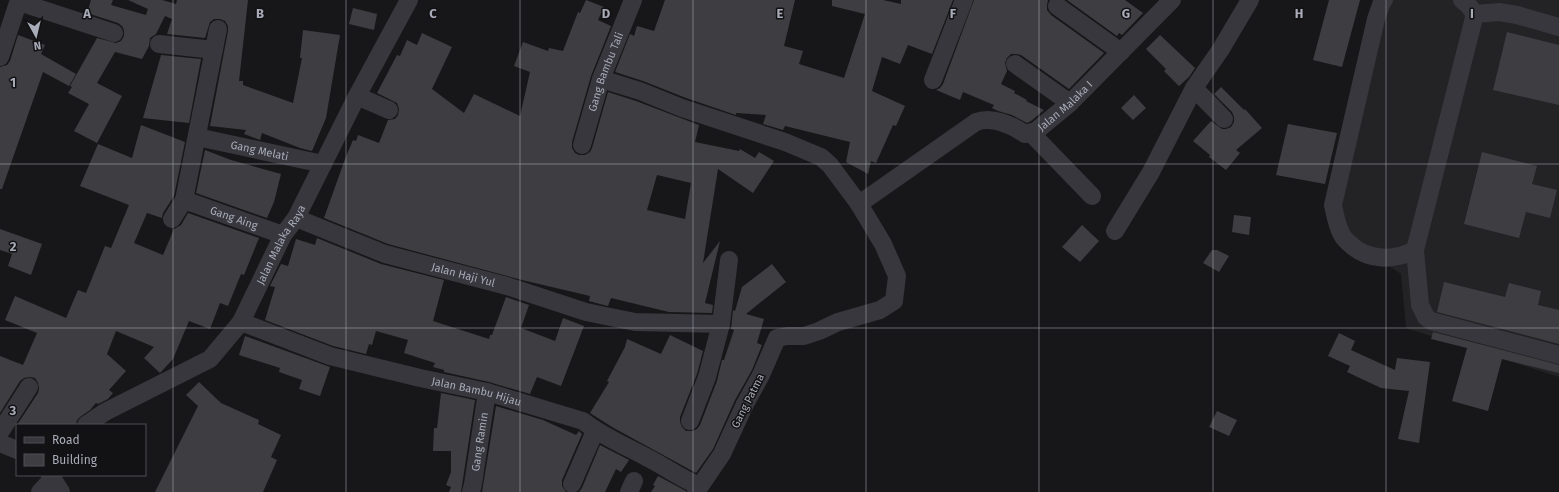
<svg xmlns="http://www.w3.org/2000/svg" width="1559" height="492" font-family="'Fira Sans',sans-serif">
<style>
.built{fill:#232225}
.building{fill:#3e3e42;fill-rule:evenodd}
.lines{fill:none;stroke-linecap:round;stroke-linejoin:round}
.minor{stroke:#37373d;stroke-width:18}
.grid{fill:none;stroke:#a8abb8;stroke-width:1;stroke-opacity:0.55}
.labels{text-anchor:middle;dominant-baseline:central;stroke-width:3;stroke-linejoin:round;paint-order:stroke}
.street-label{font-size:11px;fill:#a8abb8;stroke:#121113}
.grid-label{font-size:13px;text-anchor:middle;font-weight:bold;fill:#a8abb8;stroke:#121113;stroke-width:3;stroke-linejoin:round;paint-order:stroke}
</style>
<rect width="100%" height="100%" fill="#171618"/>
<path class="built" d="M1376 0H1559V377L1406 328 1401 274 1331 229Z"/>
<g class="building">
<path d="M91 0H113L111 5 146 15 148 9 128 0H162L176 4 177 0H248L239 81H243V85L293 103 302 58H300L303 30 340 35 326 118 312 151 300 148 262 133 260 140 244 134 246 130 210 126 228 31V26L225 21 220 19H214L210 22 205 38 167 34 172 19 165 16 156 34 150 38 149 46 142 59 115 52 97 83 122 96 97 143 74 131 89 104 68 93 72 87 70 86 97 38 116 43 121 41 124 36V30L122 26 118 23 87 13Z"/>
<path d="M586 0 604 7 598 20 611 26 591 76 572 142V148L575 153 579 155H585L590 152 592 148 608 92 636 101 699 125 695 142 739 151 740 149 755 158 759 152 774 161 753 193 718 169 703 263 720 241 705 303 713 305 712 313 669 312 611 298 608 306 600 304 589 301 590 296 522 280 388 244 324 218 345 159 353 140 356 141 358 135 379 143 388 120 395 119 398 115 399 109 397 103 377 93 397 55 400 56 407 40 417 45 422 33 452 47 432 89 464 113 474 94 520 116 530 72 514 66 523 42 548 51 549 48 563 51 578 12 580 13ZM657 175 691 183 685 219 647 210Z"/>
<path d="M665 0H795L784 46 803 51 799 64 844 78 865 14 832 6V0H883L901 4V0H953L932 54 908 45 900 64 882 57 872 91 905 106 896 126 893 125 876 163 871 161 868 174 846 162 850 142 785 126 783 130 763 124 766 115 736 113V115L686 98 643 81 615 72 630 34 634 36 637 26 654 31Z"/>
<path d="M974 0H1048L1047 5V10L1051 15 1104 53 1069 89 1021 55 1016 54H1011L1007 58 1005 63 1007 71 1001 84 1015 91 1014 93 1027 100 1026 101 1044 110 1031 121 1027 123 1012 115 998 111 992 108 994 105 963 92 960 100 936 90 940 88 943 84Z"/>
<path d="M1067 0H1125L1143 13 1122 35 1119 33 1117 36Z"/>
<path d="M1329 0H1360L1342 67 1313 60Z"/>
<path d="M353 8 377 14 374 30 349 24Z"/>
<path d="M1507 32 1559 45V105L1493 90Z"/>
<path d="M18 35 45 45 41 54 76 74 69 86 43 72 2 189H0V67L7 65 10 61Z"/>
<path d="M1160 35 1195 68 1189 77 1179 86 1164 71 1166 69 1146 49Z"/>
<path d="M161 55 201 59 189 123 143 118Z"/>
<path d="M1221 87 1244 110 1245 109 1262 128 1236 150 1240 153 1226 170 1209 157 1210 155 1193 141 1211 121 1222 129H1226L1231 127 1234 122V117L1232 112 1214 94Z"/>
<path d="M1134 95 1146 108 1133 120 1121 108Z"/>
<path d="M1288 124 1337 133 1325 184 1276 175Z"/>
<path d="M141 125 185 142 174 196 163 213 162 218 147 213 134 243 163 255 174 229 181 225 188 213 259 238 244 275 241 274 228 306 220 303 210 329 189 321 173 359 161 372 160 373 144 358 154 347 116 331 107 354 126 371 109 390 113 393 108 399 98 404 96 403 90 410 80 417 77 420 76 425H17L38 393 39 388 38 383 35 378 30 377 24 378 20 381 0 413V356L23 365 37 333 5 320 15 296 66 318 78 290 86 293 105 246 111 248 129 205 80 186 98 144 132 158Z"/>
<path d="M205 150 231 160 281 174 274 202 267 218 196 193Z"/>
<path d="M1482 152 1537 166 1532 184 1557 190 1550 218 1526 212 1519 238 1464 224Z"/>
<path d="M1234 215 1251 217 1249 235 1232 232Z"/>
<path d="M1082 225 1099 241 1080 262 1062 247Z"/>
<path d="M0 229 42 244 31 275 8 266 12 254 0 250Z"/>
<path d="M317 238 381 264 444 280 433 321 489 339 490 335H492L506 297 529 305 521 328 555 341 563 318 584 326 561 386 537 377 530 394 489 382 444 372V370L433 367 435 363 404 353 408 340 376 331 372 345 369 344 366 354 333 346 265 320 275 287 270 286 281 264 288 266 296 239 315 245Z"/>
<path d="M1212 250H1217L1229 256 1219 272 1203 263Z"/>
<path d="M772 264 786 282 746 314 764 319 757 343 762 345 752 370 735 400 713 449 696 473 612 427 590 413 609 382 607 381 625 347 627 339 661 354 670 335 703 351 697 374 680 417V422L682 427 686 431H692L697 429 700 425 717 381 722 360H724L734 330 731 329 733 310 735 311 742 287Z"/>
<path d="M1444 282 1505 297 1509 283 1541 291 1538 305 1559 310V344L1437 312Z"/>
<path d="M1433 332 1559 365V373L1502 359 1488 411 1452 401 1467 348 1431 339Z"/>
<path d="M1339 333 1355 341 1351 350 1395 370 1397 358 1430 362 1419 443 1398 439 1409 391 1381 388 1347 372 1350 366 1328 356Z"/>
<path d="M245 336 330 367 320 396 299 389 302 380 279 372 280 368 239 355Z"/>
<path d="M199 382 221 403 259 420 258 424 281 435 271 457 277 460 263 492H155L198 406 186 395Z"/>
<path d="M441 393 475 400 461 492H449L451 487 446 485 451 472V451H433L434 428H437Z"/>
<path d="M496 406 543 420 576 435 579 431 582 434 562 480V486L566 492H482Z"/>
<path d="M1217 411 1237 420 1229 436 1209 427Z"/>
<path d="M600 445 629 460 621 472 616 469 605 492H579L582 488Z"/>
<path d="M658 476 686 491V492H651L655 486 653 485Z"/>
</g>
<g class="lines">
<g class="minor">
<path d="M1384 0 1382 2 1376 19 1333 205C1335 215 1337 226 1342 235 1344 239 1348 242 1350 244 1368 261 1394 261 1415 250"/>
<path d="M1462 0 1469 6 1475 14"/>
<path d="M19 2 114 33"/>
<path d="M1057 6 1121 52"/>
<path d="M1559 27 1517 15 1499 12 1475 14 1415 250 1420 305 1426 317 1431 321 1559 355"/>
<path d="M159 44 214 50"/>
<path d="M0 57 19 0"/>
<path d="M1015 64 1070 103"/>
<path d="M601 79 640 91 682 108 785 142 821 157 830 165 859 204 883 244 897 276 894 301 880 310 838 322 819 331 804 336H787L777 338 761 375 745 404 722 454 696 492"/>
<path d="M933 80 964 0"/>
<path d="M357 96 389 110"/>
<path d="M1224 119 1194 88 1221 49 1250 0"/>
<path d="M1031 133 1092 196"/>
<path id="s1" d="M197 137 323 164"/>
<path id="s2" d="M582 145 601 79 633 0"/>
<path id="s3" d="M184 200 283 235"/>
<path id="s4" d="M859 204 976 122C992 116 1012 125 1025 134L1036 131 1070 103 1172 0"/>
<path id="s5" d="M296 218 385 254 507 286 586 312 635 322 721 324"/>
<path d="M172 219 184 200 218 29"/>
<path d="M1115 231 1151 172 1194 88"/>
<path id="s6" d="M241 322 330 356 420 378 487 392 583 421C603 437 626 446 648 458 666 467 681 479 700 486"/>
<path d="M690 421 707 377 721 324 729 260"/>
<path id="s7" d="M86 425 105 412 210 359 241 322 283 235 296 218 357 96 409 0"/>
<path d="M0 432 29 387"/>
<path d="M0 443 17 450"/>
<path d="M50 475 61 492"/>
<path d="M572 484 595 431"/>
<path d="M40 492 52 479"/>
<path id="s8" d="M471 492 473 484 487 392"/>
<path d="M629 492 634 481"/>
</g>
</g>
<path class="grid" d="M173 0V492M346 0V492M520 0V492M693 0V492M866 0V492M1039 0V492M1213 0V492M1386 0V492M0 164H1559M0 328H1559"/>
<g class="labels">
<g class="street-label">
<text stroke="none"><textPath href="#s2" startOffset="77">Gang Bambu Tali</textPath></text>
<text stroke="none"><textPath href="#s4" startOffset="245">Jalan Malaka I</textPath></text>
<text stroke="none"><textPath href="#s1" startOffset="64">Gang Melati</textPath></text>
<text stroke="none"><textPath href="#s3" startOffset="53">Gang Aing</textPath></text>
<text stroke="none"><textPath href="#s7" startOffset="276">Jalan Malaka Raya</textPath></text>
<text stroke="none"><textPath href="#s5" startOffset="177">Jalan Haji Yul</textPath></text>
<text stroke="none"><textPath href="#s6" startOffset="246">Jalan Bambu Hijau</textPath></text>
<text transform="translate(748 401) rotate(-63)">Gang Patma</text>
<text stroke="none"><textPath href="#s8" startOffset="51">Gang Ramin</textPath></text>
</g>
</g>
<g class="grid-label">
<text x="87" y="18">A</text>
<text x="260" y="18">B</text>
<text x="433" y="18">C</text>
<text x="606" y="18">D</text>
<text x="780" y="18">E</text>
<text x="953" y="18">F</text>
<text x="1126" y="18">G</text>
<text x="1299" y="18">H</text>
<text x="1472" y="18">I</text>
<text x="13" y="87">1</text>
<text x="13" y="251">2</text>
<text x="13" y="415">3</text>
</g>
<rect x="16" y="424" width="130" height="52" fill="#121113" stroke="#4e4f55"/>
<rect x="24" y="437" width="20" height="6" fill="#37373d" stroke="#4e4f55"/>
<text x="52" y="444" font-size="12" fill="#a8abb8">Road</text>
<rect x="24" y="454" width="20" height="12" fill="#3e3e42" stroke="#4e4f55"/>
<text x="52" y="464" font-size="12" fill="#a8abb8">Building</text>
<g transform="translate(36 36) rotate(172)" stroke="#121113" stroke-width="3" paint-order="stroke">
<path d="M0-3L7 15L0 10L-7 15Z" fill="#a8abb8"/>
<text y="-6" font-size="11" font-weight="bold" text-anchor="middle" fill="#a8abb8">N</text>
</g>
</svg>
